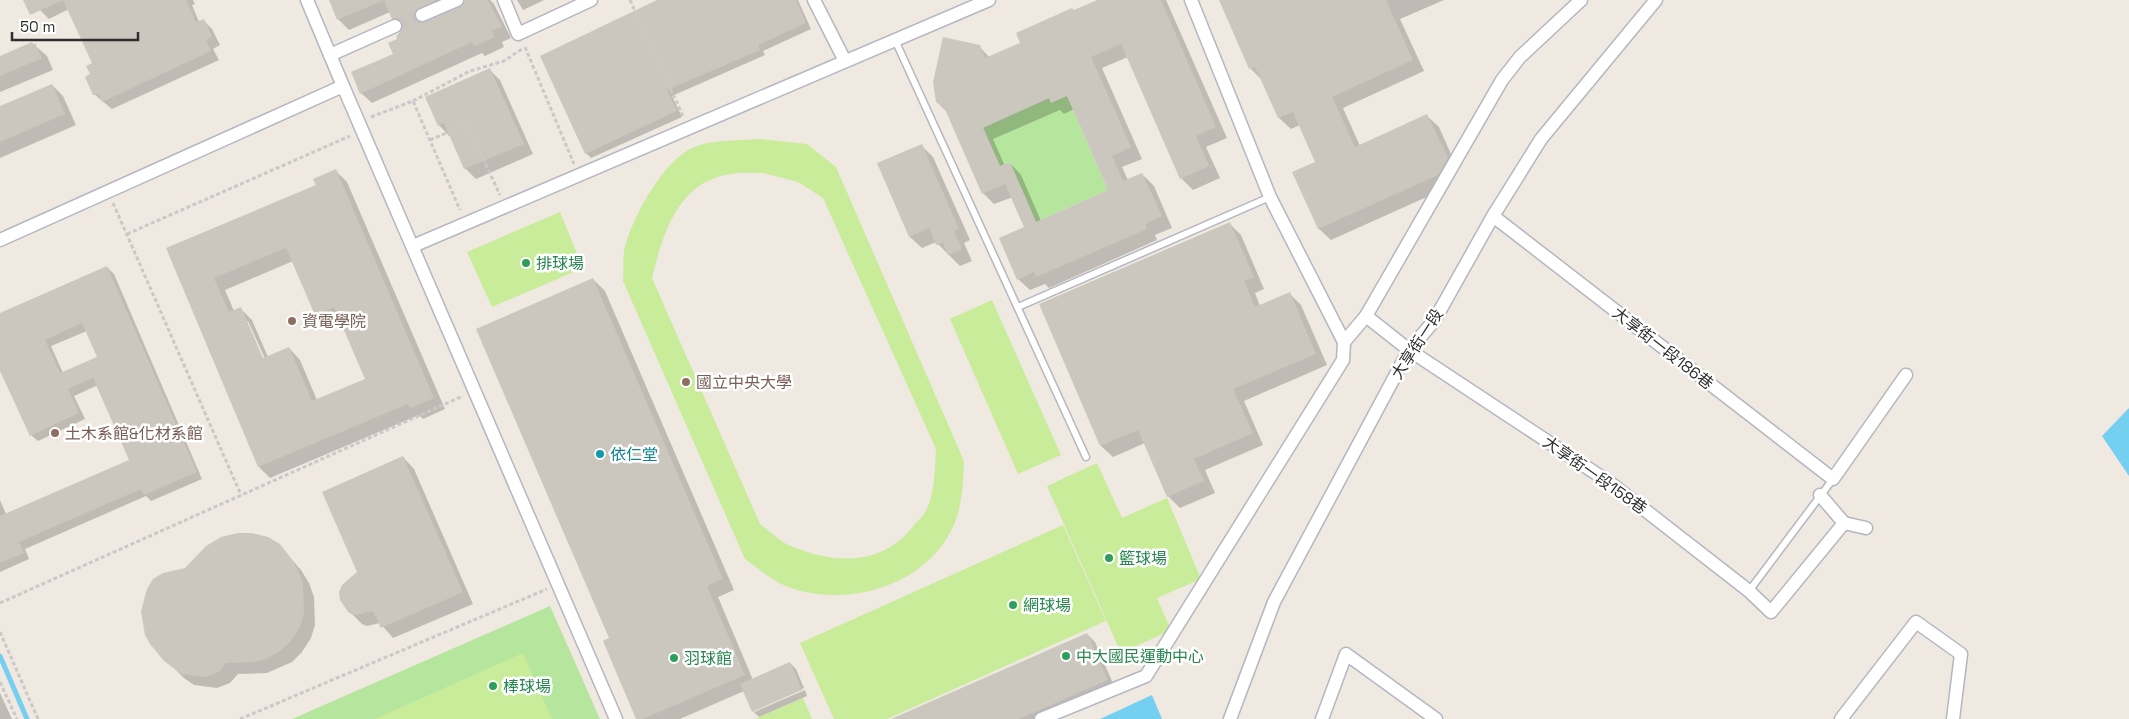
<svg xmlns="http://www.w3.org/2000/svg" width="2129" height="719" font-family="'Space Grotesk','Noto Sans TC',sans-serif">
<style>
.green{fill:#b6e59e}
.pitch{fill:#c9ec9a;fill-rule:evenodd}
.water{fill:#75cff0}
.shadow{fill:#0003;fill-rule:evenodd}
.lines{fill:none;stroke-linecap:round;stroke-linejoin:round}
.stream{stroke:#75cff0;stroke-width:5}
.building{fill:#cbc7bf;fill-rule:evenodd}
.minor-tunnel{stroke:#c8c4bd;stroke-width:12;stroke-dasharray:12 6;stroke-linecap:butt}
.service-casing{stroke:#b4b7c1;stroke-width:9}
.minor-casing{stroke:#b4b7c1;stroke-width:15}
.path{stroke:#c9c9c9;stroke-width:3;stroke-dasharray:4 2.5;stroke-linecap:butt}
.service{stroke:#fff;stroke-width:6}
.minor{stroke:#fff;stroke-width:12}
.leisure-dot{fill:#2e9e5b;stroke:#fff;stroke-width:2}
.education-dot{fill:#8d6e63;stroke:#fff;stroke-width:2}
.culture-dot{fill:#0f9aa8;stroke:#fff;stroke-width:2}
.labels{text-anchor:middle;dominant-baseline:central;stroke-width:5;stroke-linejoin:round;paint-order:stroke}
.leisure-label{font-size:16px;fill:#27864d;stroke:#fff;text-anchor:start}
.education-label{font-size:16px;fill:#785e54;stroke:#fff;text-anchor:start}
.street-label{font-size:16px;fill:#2e2e2e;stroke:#fff}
.culture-label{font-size:16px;fill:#0d838f;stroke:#fff;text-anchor:start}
</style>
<rect width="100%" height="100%" fill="#efe9e1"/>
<g class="green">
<path d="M1063 87 1108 190 1036 222 1010 162 1000 166 979 118 990 124 1049 98 1052 103 1059 99Z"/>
<path d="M550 606 600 719H292Z"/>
</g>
<g class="pitch">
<path d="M760 139 807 144 836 167 964 461C963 488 962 514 947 538 917 587 847 606 794 589 776 584 760 570 745 559L623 281C624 269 622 254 626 243 635 213 664 161 692 148 712 139 738 141 760 139ZM763 173 798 182 823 198 936 449C935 470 935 490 927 509 924 515 919 520 915 524 884 566 836 565 791 546 780 542 770 531 760 524L652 278C663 234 678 180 732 174 742 172 753 173 763 173Z"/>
<path d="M560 212 583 268 492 307 467 252Z"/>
<path d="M992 300 1061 455 1018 474 950 319Z"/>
<path d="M1097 463 1122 518 1167 498 1201 579 1157 598 1171 630 1121 653 1047 486Z"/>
<path d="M1063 525 1106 621 887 719H834L800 643Z"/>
<path d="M523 653 552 719H375Z"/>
<path d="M803 698 812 719H755Z"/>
</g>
<g class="water">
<path d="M2129 408V476L2102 436Z"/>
<path d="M1152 695 1162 719H1100Z"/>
</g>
<g class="shadow">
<path d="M36 0H193L195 4 192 5 199 22 203 20 212 29 220 45 213 49 219 60 112 109 94 94 91 75 94 64 69 9 49 19 40 10Z"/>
<path d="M330 0H454L429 18 424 24 461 8 471 0H490L494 4 511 38 502 42 504 47 485 56 482 53 372 103 361 93 394 54 399 39 397 36 403 28 393 18 390 12 349 30 338 19Z"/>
<path d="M517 0H544L523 10Z"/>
<path d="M663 0H798L811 29 763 51 765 55 672 96 682 117 591 158 586 153Z"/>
<path d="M1100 0H1166L1227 138 1206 147 1220 178 1193 190 1181 178 1128 57 1102 68 1142 159 1122 167 1128 180 1142 174 1154 186 1172 228 1155 235 1157 240 1049 288 1045 284 1030 290 1018 279 1026 227 1013 197 994 204 983 193 947 112 937 102 979 46 990 58 1022 44 1074 12ZM1074 109 1110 191 1041 221 1021 175 1010 163 1005 166 993 139 1060 110 1064 114Z"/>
<path d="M1220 0H1444L1400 19 1424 71 1343 108 1360 146 1427 116 1439 127 1458 170 1449 187 1331 240 1319 229 1294 173 1317 162 1300 125 1291 129 1279 118 1262 80 1250 68Z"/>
<path d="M32 43 47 56 53 70 0 92V57Z"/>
<path d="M490 70 500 80 533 154 476 179 465 168 451 135 449 136 439 125Z"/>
<path d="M52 85 63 96 76 125 0 158V108Z"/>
<path d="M921 145 933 157 970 240 964 243 972 261 960 266 936 242 922 248 910 237 878 164Z"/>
<path d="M335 170 347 182 445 409 423 419 419 415 270 478 259 467 167 249 317 186ZM293 261 316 314 327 326 341 320 367 379 317 400 300 360 289 348 268 357 252 320 241 309 234 311 225 290ZM246 321H248L267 363 264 364Z"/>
<path d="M1230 224 1241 235 1264 289 1255 293 1260 306 1289 293 1301 305 1327 365 1244 401 1263 445 1205 470 1215 493 1180 508 1168 496 1145 443 1113 457 1101 446 1041 305Z"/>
<path d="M107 267 114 274 202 479 151 501 146 496 25 549 29 559 0 572V500L6 514 130 460 98 385 74 396 85 419 38 441 31 435 0 368V314ZM87 331 99 358 63 373 51 346Z"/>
<path d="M593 279 605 291 734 590 718 597 753 680 790 663 796 669 804 688 754 710V712L744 691 680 719H638L611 639Z"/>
<path d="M403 457 414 469 473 604 393 638 380 623 367 626 362 624 350 612 358 573Z"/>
<path d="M279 545 301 570 309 583 314 597 315 625 311 638 302 652 292 662 267 673 238 674 230 683 217 688 194 685 184 678 172 666 154 580 173 571 185 569Z"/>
<path d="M1087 634 1095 642 1115 688 1045 719H894Z"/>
<path d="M805 690 807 696 759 717 754 712Z"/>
<path d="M0 693 12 719H0Z"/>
</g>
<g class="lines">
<path class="stream" d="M0 656 27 719"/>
</g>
<g class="building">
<path d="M23 0H63L30 15Z"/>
<path d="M63 0H186L196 22 204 19 212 37 206 40 211 51 102 102 99 94 93 95 85 77 90 74 86 66 92 63Z"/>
<path d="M329 0H384L337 20Z"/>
<path d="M384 0H436L415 11V19L422 23 460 7 465 0H488L502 27 492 31 495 37 474 46 472 42 360 94 351 72 393 54 388 43 397 39 396 36 399 35 403 27 400 20 392 19Z"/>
<path d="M657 0H796L806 23 758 45 760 50 667 90 677 111 585 154 540 56Z"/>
<path d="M1097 0H1161L1216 127 1196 136 1209 166 1180 179 1121 44 1091 57 1131 147 1112 156 1123 181 1142 173 1162 216 1145 224 1147 229 1036 277 1034 272 1017 280 999 238 1024 227 1005 184 982 194 944 107 936 102 933 82 943 37 980 45 985 58 1020 43 1016 33 1072 8 1074 10ZM1067 96 1108 190 1036 222 1010 162 1000 166 983 128 1049 98 1051 103Z"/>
<path d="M1219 0H1386L1413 60 1332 97 1355 147 1427 114 1448 158 1438 175 1318 229 1292 172 1315 162 1293 112 1278 118 1255 67 1249 69Z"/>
<path d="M32 42 33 45 35 43 42 58 0 76V56Z"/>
<path d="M490 68 524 144 464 169 444 123 438 126 425 97Z"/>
<path d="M52 84 65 114 0 142V106Z"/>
<path d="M922 144 959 229 954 231 962 249 948 255 943 243 936 245 929 228 909 237 877 163Z"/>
<path d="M336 169 434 398 410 408 408 404 258 467 166 248 316 185 313 179ZM286 248 315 315 334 307 365 379 312 401 289 347 263 358 241 307 229 312 214 278Z"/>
<path d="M1230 222 1254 277 1244 281 1255 307 1290 292 1316 354 1233 389 1253 433 1194 459 1204 481 1167 497 1138 430 1100 446 1039 304Z"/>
<path d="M107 266 197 472 144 495 141 489 19 542 24 553 0 563V516L129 460 93 378 68 389 79 413 30 436 0 371V313ZM82 323 97 357 60 373 45 340Z"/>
<path d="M593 278 723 579 707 586 745 675 643 719H636L603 641 609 638 476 329Z"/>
<path d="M403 456 463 592 381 628 373 611 355 615 349 613 340 600 339 592 342 585 357 572 322 492Z"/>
<path d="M238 533H252L268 537 280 544 290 557 298 570 303 584 304 613 300 627 291 641 280 651 268 658 255 662 226 663 219 672 205 677 182 674 164 661 150 644 145 635 141 611 147 589 153 579 163 573 185 568 206 546 221 537Z"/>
<path d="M1087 633 1108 680 1019 719H891Z"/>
<path d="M790 662 802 690 752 712 740 684Z"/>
</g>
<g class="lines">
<path class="minor-tunnel" d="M395 26 422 15"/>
<g class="service-casing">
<g id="service">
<path d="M895 40 1086 457"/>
<path d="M1018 307 1270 197"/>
<path d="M1749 591 1833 479"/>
</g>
</g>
<g class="minor-casing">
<g id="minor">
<path d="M307 0 343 86"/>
<path d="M504 0 518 34 591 0"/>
<path d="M814 0 845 61"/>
<path d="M422 15 457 0"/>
<path d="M330 55 395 26"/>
<path d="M1493 216 1833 479 1906 375"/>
<path d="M0 240 343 86 616 719"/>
<path d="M413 246 989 0"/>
<path d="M1366 316 1409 350 1609 482 1749 591 1771 612 1844 523 1866 528"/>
<path d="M1344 342 1366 316 1502 80 1520 57 1581 0"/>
<path d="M1820 495 1844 523"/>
<path d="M1041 719 1146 676 1343 360 1344 342 1270 197 1191 0"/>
<path d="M1230 719 1274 602 1409 350 1434 321 1493 216 1541 139 1656 0"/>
<path d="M1322 719 1346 654 1436 719"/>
<path d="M1841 719 1916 622 1961 654 1953 719"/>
</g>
</g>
<g class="path">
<path d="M630 0 683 116"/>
<path d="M525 47 574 164"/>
<path d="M413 101 470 71 504 61 522 49"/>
<path d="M371 117 413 101 460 210"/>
<path d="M430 140 467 124 500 195"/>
<path d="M113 203 241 495"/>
<path d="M127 234 350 136"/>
<path d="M0 603 463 396"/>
<path d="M0 632 38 719"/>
<path d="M0 682 17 719"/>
<path d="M240 719 547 589"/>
</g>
<use href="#service" class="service"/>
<use href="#minor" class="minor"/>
</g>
<g class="leisure-dot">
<circle cx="526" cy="263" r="5"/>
<circle cx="1109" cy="558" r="5"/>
<circle cx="1013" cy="605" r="5"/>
<circle cx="1066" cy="656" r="5"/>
<circle cx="674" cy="658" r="5"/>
<circle cx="493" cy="686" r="5"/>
</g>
<g class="education-dot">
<circle cx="292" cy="321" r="5"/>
<circle cx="686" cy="382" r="5"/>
<circle cx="55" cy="433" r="5"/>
</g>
<circle class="culture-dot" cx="600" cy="454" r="5"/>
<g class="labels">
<g class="leisure-label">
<text x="536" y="263">排球場</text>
<text x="1119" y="558">籃球場</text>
<text x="1023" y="605">網球場</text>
<text x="1076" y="656">中大國民運動中心</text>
<text x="684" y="658">羽球館</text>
<text x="503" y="686">棒球場</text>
</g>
<g class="education-label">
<text x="302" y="321">資電學院</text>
<text x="696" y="382">國立中央大學</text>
<text x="65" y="433">土木系館&amp;化材系館</text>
</g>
<g class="street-label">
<text transform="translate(1417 344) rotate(-57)">大享街一段</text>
<text transform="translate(1663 348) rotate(38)">大享街一段186巷</text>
<text transform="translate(1595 475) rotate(35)">大享街一段158巷</text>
</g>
<g class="culture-label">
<text x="610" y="454">依仁堂</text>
</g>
</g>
<path d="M12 32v8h126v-8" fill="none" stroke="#2e2e2e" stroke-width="2.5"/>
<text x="20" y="32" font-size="15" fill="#2e2e2e" stroke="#ffffff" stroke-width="4" paint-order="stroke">50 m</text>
</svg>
